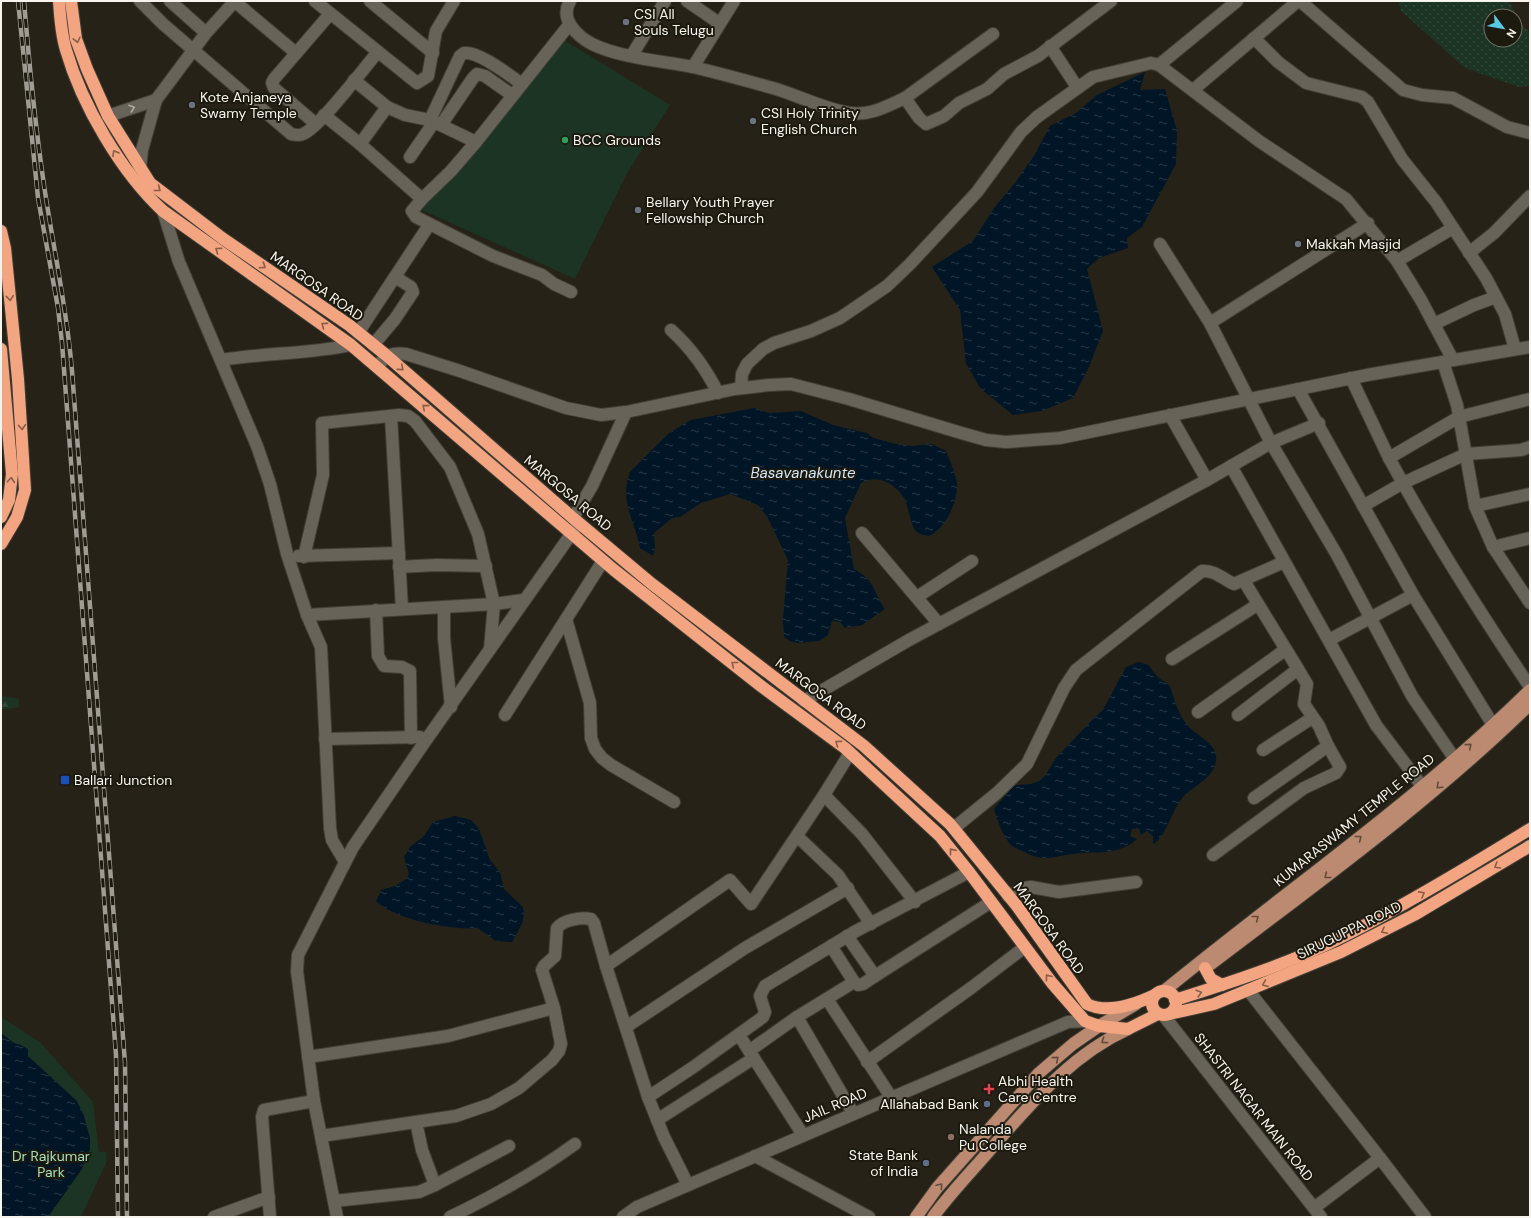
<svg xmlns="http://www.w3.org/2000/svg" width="1531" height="1218" font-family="'DM Sans',sans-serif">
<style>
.grass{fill:url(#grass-dots);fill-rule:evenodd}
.forest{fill:url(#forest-firs)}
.green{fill:#1b3424}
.water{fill:url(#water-ripples)}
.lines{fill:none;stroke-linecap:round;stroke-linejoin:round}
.minor-casing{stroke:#423f37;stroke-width:14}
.major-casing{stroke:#423f37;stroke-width:14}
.highway-casing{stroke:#423f37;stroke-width:14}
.minor{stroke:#686358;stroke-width:12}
.major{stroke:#bb8a71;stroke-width:12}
.highway{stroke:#f3a481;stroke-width:12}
.rail-casing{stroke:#9f9c94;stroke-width:4.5}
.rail{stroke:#1c190f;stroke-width:3;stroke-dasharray:9;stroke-linecap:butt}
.oneway{stroke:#885e48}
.oneway2{stroke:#afaca2}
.oneway3{stroke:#644c3b}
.worship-dot{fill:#6b7280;stroke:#1c190f;stroke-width:1.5}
.leisure-dot{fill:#2e9e5b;stroke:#1c190f;stroke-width:1.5}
.transit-dot{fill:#1a4fb4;stroke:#1c190f;stroke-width:1.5}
.health-dot{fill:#e0444e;stroke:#1c190f;stroke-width:1.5}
.service-dot{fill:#5c6f8a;stroke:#1c190f;stroke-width:1.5}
.education-dot{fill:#8d6e63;stroke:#1c190f;stroke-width:1.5}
.labels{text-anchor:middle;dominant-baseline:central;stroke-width:4;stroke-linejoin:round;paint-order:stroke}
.poi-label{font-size:14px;fill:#f6f4ed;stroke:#1c190f;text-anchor:start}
.street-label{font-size:14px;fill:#f6f4ed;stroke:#1c190f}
.park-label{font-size:14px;fill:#a7dfba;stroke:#1c190f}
.water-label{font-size:15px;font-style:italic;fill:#d1e5f6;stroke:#1c190f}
</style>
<defs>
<pattern id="grass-dots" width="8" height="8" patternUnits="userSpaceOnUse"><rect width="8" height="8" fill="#1b3424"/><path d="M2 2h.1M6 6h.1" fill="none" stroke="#324839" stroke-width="1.8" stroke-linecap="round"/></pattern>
<pattern id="forest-firs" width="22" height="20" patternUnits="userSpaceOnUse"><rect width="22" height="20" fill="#1b3424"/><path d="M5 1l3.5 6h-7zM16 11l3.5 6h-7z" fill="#324839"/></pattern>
<pattern id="water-ripples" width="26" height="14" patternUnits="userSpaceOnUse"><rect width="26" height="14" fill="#001526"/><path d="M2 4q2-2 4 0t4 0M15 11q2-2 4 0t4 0" fill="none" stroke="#263846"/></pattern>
</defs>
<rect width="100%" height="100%" fill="#262218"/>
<path class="grass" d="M1398 1H1510C1514 12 1519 25 1530 32V86L1519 87 1465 68 1401 11ZM1491 16H1515V40H1491Z"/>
<path class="forest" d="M1 696 19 699V707L1 710Z"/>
<g class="green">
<path d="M564 40 670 105 626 175 575 279 422 210Z"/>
<path d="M1 1017 41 1043 93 1102 99 1152H106L107 1161 81 1217H1Z"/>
</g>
<g class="water">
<path d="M1145 72 1140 90 1165 89 1177 131 1176 164 1142 227 1127 238 1128 248 1099 258 1087 269 1103 331 1089 367 1073 398 1042 411 1013 415 980 388 966 363 960 310 932 267 973 241 994 208 1015 183 1034 156 1050 126 1076 113 1097 95Z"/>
<path d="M754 408 769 413 801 411 833 425 867 433 873 438 896 444 912 446 932 444 946 451C950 460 955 473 957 483 958 502 946 528 929 536 924 535 918 534 915 530 910 522 909 509 905 500 897 484 877 473 861 483L845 518 854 569C875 580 873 592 885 609L862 625 845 628 840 622 832 621 828 635 819 641 797 643 789 641 784 636 783 620 788 560 768 518 758 505 730 494 701 503 680 517 672 518 654 533 655 548 653 556 640 548C635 521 619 502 630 472L669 433 691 420Z"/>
<path d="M1139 662C1142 663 1146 664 1148 665 1152 668 1154 674 1158 677 1162 681 1169 683 1171 689 1175 702 1178 713 1187 725 1195 735 1219 744 1216 761 1214 777 1196 785 1186 794 1171 808 1169 833 1153 845V836L1147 831 1141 835 1139 828 1132 829 1130 836 1137 839C1119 856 1095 851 1073 854 1049 857 1046 863 1022 851 1019 849 1014 848 1011 845 1002 835 998 821 994 809L1014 785 1031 784 1039 781 1045 776 1056 758 1091 721 1103 710 1126 667Z"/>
<path d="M455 816 471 820 479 829 490 860 500 872 504 889 523 907 524 913 522 924 512 942 496 941 478 928C453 931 392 919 376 901L381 890C392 887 404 884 409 874L404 857 410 847 424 836 433 822Z"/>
<path d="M1 1033 14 1043 21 1045 28 1049V1056L77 1101 84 1116 90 1138V1149L82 1169 48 1217H1Z"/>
</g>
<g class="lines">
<g class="minor-casing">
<g id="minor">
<path d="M140 1 163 24 291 134C296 135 299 136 303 134 319 128 364 68 377 53"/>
<path d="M170 1 206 33"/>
<path d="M234 1 296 53"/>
<path d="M315 1 417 83 428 76 436 31 454 1"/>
<path d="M370 1 433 53"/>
<path d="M570 1C559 19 577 36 592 44 621 58 662 61 693 67 718 73 744 80 769 87 796 94 823 109 850 113 870 116 887 106 905 98L919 118 926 124 944 116 959 103 987 89 1004 74 1038 56 1111 1"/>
<path d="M687 1 719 23"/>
<path d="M1300 1 1403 90 1422 95 1453 98 1507 127 1530 133"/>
<path d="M569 25 476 142 451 171 422 199 412 211 416 217 493 256 542 275 554 284 571 292"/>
<path d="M1254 38 1278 62 1306 83 1362 97 1368 102 1402 159 1436 202 1486 278 1505 314 1515 349"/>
<path d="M1050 46 1077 87"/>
<path d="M632 55 665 1"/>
<path d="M1159 65 1237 1"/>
<path d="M693 67 734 1"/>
<path d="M354 80 387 107 405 115 430 120 476 142"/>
<path d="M1193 90 1298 1"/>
<path d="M905 98 993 34"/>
<path d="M324 115 360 144 422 199"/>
<path d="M108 116 156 100"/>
<path d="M430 120 460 56 464 53C479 51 509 75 522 84"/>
<path d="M316 124 274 88 272 83 274 79 330 14"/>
<path d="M441 125 473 78 477 74 485 76 512 95"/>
<path d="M360 144 387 107"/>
<path d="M410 157 434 122"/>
<path d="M136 172 140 168 142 150 156 100 206 33 235 1"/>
<path d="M163 211 179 262 257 446 270 484 287 554 307 615 321 647 330 828 332 840 345 862"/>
<path d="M1368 223 1210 323 1271 443 1337 555 1412 696 1454 758"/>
<path d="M1160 244 1210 323"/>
<path d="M1469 253 1494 233 1530 196"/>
<path d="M1397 261 1453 228"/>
<path d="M1434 324 1474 305 1496 297"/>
<path d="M671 330C691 348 706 369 718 393"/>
<path d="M358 333 429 225"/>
<path d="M373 345 395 319 413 292 411 287 395 277"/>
<path d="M221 360C264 353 309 354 351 345"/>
<path d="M1443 362 1457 405 1475 506 1530 494"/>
<path d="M378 366C386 355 392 352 406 354L460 371 566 408 601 415 626 412 735 389 769 385 791 384 849 399 958 432 986 440 1006 442 1060 438 1367 375 1530 347"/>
<path d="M1351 378 1389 458 1459 417 1530 399"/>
<path d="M741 388 742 374 747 364 763 349 774 343 811 331 840 318 887 286 910 264 977 192 1021 132 1037 117 1093 77 1151 63 1159 65 1259 141 1346 199 1397 261 1421 300 1453 360"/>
<path d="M1298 389 1413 595 1493 725"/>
<path d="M1170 415 1207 480"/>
<path d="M391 416 402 609"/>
<path d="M1389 458C1432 537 1480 613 1530 687"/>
<path d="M1231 466 1376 725 1422 786"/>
<path d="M1363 506 1403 483 1466 454 1521 450 1530 447"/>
<path d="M1475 506 1493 547 1530 603"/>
<path d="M573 518 592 486 626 412"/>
<path d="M862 533 939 624"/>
<path d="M1493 547 1530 538"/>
<path d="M298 556 399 553"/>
<path d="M304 557 323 475 322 423 399 415 408 416 415 421 450 467 478 534 494 604 490 649"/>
<path d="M399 567 436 565 486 566"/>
<path d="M917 597 972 561"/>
<path d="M444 607V638L451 707"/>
<path d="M376 610 378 656 384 666 402 667 410 671 411 738"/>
<path d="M307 615 494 604 524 600"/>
<path d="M566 619 590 703 591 738 595 749 602 758 611 765 674 802"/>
<path d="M1329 640 1413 595"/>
<path d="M1172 659 1257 605"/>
<path d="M804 701 909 640 1207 480 1271 443 1319 423"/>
<path d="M1198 712 1285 650"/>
<path d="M505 715 603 561"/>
<path d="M1238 715 1298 669 1244 581"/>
<path d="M325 739 420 737"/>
<path d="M1263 750 1312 718"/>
<path d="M850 753 824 795 862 834 915 902"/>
<path d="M1254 798 1328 746 1319 726 1304 704 1307 684 1298 669"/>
<path d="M954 828 997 793 1027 764 1064 688 1076 670 1202 571C1215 570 1223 579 1234 584L1284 562"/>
<path d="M797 836 838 875 871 924"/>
<path d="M1213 855 1304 788 1336 773 1340 767 1328 746"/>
<path d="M1008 896 1020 889 1031 887 1059 892 1136 882"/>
<path d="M847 936 875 976 991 902"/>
<path d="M831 946 854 982 858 985 863 984 875 976"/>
<path d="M606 966 730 880 751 904 824 795"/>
<path d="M1248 990 1380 1158"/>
<path d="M827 999 891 1097"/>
<path d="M1164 1016 1321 1217"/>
<path d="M797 1017 854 982"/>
<path d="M626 1027 745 948 848 888"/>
<path d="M739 1035 803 1135"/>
<path d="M749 1051 797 1017 853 1113"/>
<path d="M308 1057 448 1036 554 1008"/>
<path d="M867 1062 971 988 1025 947"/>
<path d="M657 1120 754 1058"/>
<path d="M416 1122 422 1150 435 1185"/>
<path d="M321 1136 456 1116 491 1104 519 1088 552 1060 559 1051 561 1044 554 1008 542 970 544 966 555 956 557 928C563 920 581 917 591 919L594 923 606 966 648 1097"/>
<path d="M755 1156 869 1217"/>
<path d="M688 1185 664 1137 648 1097 692 1068 763 1017 765 1012 760 996 765 986 856 931 969 872"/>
<path d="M334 1201 419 1192 435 1185 509 1146"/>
<path d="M1314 1208 1380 1158 1425 1217"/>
<path d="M214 1217 269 1197"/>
<path d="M270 1217 262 1117 264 1110 314 1101"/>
<path d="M337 1217 314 1101 297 971 298 955 353 847 424 743 579 523"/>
<path d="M450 1217C494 1196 535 1173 575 1144"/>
<path d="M623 1217 637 1207 1068 1022 1085 1021"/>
</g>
</g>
<g class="major-casing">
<g id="major">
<path d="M1211 964C1320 881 1432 800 1530 704"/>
<path d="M1164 991C1286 891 1417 801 1530 690"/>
<path d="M916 1217 937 1188 1039 1073 1073 1044 1099 1026 1136 1004"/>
<path d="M933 1217C952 1191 975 1168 996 1143 1035 1099 1073 1054 1128 1029"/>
</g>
</g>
<g class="highway-casing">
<g id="highway">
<path d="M59 1C60 17 61 34 66 50 82 105 121 172 163 211L351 345 614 570 761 686 845 748 940 836 969 872 1052 983 1085 1021 1099 1026 1128 1029 1158 1014"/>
<path d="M71 1 76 39 87 69 108 116 150 183 222 238 349 325 386 355 573 518 652 584 864 746 950 824 1017 906 1087 1004C1107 1014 1136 1004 1155 995"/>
<path d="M1 231 5 248 18 379 25 490 17 517 1 544"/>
<path d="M1 349 12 474 9 500 1 517"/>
<path d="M1205 968 1211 979 1222 985"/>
<circle cx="1164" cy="1003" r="12"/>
<path d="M1175 1000C1232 982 1294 962 1346 935 1409 903 1470 866 1530 829"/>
<path d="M1169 1014 1214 1004 1341 952 1414 915 1530 846"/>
</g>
</g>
<use href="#minor" class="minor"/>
<use href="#major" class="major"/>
<use href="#highway" class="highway"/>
<g class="rail-casing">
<g id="rail">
<path d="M18 1 38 198 58 308 62 343 116 1055 118 1217"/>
<path d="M24 1C29 62 35 124 44 185 53 247 67 308 72 371L125 1063 127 1217"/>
</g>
</g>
<use href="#rail" class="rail"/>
</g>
<defs><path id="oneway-chevron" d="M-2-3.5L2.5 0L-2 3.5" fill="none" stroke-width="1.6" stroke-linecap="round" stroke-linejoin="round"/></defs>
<g class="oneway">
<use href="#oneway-chevron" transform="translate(77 40) rotate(77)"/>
<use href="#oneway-chevron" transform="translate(115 153) rotate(-120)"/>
<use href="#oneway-chevron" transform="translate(158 189) rotate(38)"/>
<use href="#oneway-chevron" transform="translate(218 250) rotate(-144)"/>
<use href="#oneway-chevron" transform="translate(263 266) rotate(34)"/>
<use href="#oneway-chevron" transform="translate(10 298) rotate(84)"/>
<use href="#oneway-chevron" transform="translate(324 325) rotate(-144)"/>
<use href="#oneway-chevron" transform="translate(401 368) rotate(41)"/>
<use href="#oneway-chevron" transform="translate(425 407) rotate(-139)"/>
<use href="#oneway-chevron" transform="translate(22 427) rotate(86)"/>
<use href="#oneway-chevron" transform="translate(11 480) rotate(-85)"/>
<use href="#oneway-chevron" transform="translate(734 664) rotate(-142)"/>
<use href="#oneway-chevron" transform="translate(838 743) rotate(-144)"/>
<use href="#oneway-chevron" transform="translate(952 851) rotate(-129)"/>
<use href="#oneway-chevron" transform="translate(1497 866) rotate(149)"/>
<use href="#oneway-chevron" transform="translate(1422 894) rotate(-29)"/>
<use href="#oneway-chevron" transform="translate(1384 931) rotate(153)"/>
<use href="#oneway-chevron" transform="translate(1048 977) rotate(-128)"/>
<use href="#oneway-chevron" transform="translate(1265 984) rotate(158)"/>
<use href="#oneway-chevron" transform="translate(1199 993) rotate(-17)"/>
</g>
<use class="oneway2" href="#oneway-chevron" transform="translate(132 108) rotate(-19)"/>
<g class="oneway3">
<use href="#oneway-chevron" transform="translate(1469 746) rotate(-41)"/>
<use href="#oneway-chevron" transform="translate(1439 786) rotate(138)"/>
<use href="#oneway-chevron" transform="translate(1359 838) rotate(-38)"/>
<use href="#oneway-chevron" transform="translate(1327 876) rotate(142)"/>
<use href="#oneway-chevron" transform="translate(1256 918) rotate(-38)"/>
<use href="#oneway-chevron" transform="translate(1104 1041) rotate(146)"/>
<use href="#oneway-chevron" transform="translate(1056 1059) rotate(-40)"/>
<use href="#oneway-chevron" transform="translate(940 1186) rotate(-50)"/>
</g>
<g class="worship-dot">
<circle cx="626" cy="22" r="4"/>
<circle cx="192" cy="105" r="4"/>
<circle cx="753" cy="121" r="4"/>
<circle cx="638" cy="210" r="4"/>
<circle cx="1298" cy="244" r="4"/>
</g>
<circle class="leisure-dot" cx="565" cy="140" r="4"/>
<rect class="transit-dot" x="60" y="775" width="10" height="10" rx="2"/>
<path class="health-dot" d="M987 1083h4v4h4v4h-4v4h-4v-4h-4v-4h4z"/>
<g class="service-dot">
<circle cx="987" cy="1104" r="4"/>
<circle cx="926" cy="1163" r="4"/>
</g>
<circle class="education-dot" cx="951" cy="1137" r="4"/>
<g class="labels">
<g class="poi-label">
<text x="634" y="14">CSI All<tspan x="634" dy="16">Souls Telugu</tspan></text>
<text x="200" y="97">Kote Anjaneya<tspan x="200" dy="16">Swamy Temple</tspan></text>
<text x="761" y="113">CSI Holy Trinity<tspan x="761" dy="16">English Church</tspan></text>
<text x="573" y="140">BCC Grounds</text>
<text x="646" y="202">Bellary Youth Prayer<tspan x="646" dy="16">Fellowship Church</tspan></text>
<text x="1306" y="244">Makkah Masjid</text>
<text x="74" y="780">Ballari Junction</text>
<text x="998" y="1081">Abhi Health<tspan x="998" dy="16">Care Centre</tspan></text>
<text x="979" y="1104" text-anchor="end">Allahabad Bank</text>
<text x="959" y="1129">Nalanda<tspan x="959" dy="16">Pu College</tspan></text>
<text x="918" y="1155" text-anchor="end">State Bank<tspan x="918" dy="16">of India</tspan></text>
</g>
<g class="street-label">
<text transform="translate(317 286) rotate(35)">MARGOSA ROAD</text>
<text transform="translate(568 493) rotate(40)">MARGOSA ROAD</text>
<text transform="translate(821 694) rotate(37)">MARGOSA ROAD</text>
<text transform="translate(1354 820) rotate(-39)">KUMARASWAMY TEMPLE ROAD</text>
<text transform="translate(1049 928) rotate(54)">MARGOSA ROAD</text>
<text transform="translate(1349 930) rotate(-26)">SIRUGUPPA ROAD</text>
<text transform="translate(835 1105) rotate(-23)">JAIL ROAD</text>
<text transform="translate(1254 1107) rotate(52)">SHASTRI NAGAR MAIN ROAD</text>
</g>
<g class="park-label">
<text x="51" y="1156">Dr Rajkumar<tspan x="51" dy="16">Park</tspan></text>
</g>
<g class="water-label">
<text x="803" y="473">Basavanakunte</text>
</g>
</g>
<rect width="1531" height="1218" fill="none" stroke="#f6f4ed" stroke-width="4"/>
<g transform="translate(1503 28) rotate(122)"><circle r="19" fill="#1c190f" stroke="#737168"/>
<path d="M0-3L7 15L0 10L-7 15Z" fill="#57c9e2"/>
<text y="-6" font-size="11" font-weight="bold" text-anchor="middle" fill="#f6f4ed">N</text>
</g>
</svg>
